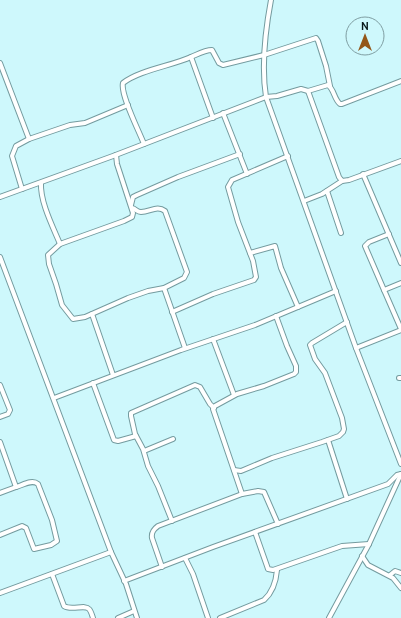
<svg xmlns="http://www.w3.org/2000/svg" width="401" height="618" font-family="Cabin,sans-serif">
<style>
.lines{fill:none;stroke-linecap:round;stroke-linejoin:round}
.minor-casing{stroke:#749b9f;stroke-width:6}
.minor{stroke:#fff;stroke-width:4}
</style>
<rect width="100%" height="100%" fill="#cef8fc"/>
<g class="lines">
<g class="minor-casing">
<g id="minor">
<path d="M271 0C265 32 261 65 266 97L356 348 401 464"/>
<path d="M191 57 213 118"/>
<path d="M0 63 29 139"/>
<path d="M308 91 339 177 342 181 349 180 401 161"/>
<path d="M223 113 247 174"/>
<path d="M144 144C139 131 120 94 123 83 140 70 171 66 191 57 198 54 205 50 212 50L219 63 223 65 264 55 316 38 318 41 326 66 330 86"/>
<path d="M363 174 401 263"/>
<path d="M41 183C40 202 53 227 60 244L124 221 132 217 133 213 117 164 116 155"/>
<path d="M22 189 12 156 16 146 29 139 70 125 85 123 128 105"/>
<path d="M327 191 341 233"/>
<path d="M0 197 113 156 266 97 277 96 301 89 308 91 328 85C334 89 334 99 340 104H342L401 81"/>
<path d="M304 201 322 194 342 181"/>
<path d="M131 205 133 197 137 195 178 177 240 154"/>
<path d="M60 244 48 255 49 264 56 284 62 305 73 319 85 317 128 298 148 291 164 288 184 278 187 272 165 211C157 205 150 212 141 212 137 212 136 209 132 208"/>
<path d="M250 253 275 246 281 268 298 307"/>
<path d="M0 257 111 552 126 584 137 618"/>
<path d="M401 283 384 290 401 329"/>
<path d="M164 288 185 348"/>
<path d="M384 290 365 246 369 242 389 234"/>
<path d="M172 312 213 294 254 280 256 277 253 261 238 222 228 187 232 180 288 156"/>
<path d="M92 314 113 375"/>
<path d="M213 339 234 395"/>
<path d="M356 348 401 330"/>
<path d="M399 378H401"/>
<path d="M93 383 114 440 118 441 136 436"/>
<path d="M0 385 10 410 8 414 0 417"/>
<path d="M54 398 181 350 255 325 336 291"/>
<path d="M328 440 347 499"/>
<path d="M0 442 16 487C23 485 32 479 38 484L52 520 57 541 51 545 34 549 26 528 22 526 0 535"/>
<path d="M144 451 173 439"/>
<path d="M234 470 241 471 272 458 322 442 339 436 343 432 344 429 342 418 325 373 315 359 310 345 312 343 347 322"/>
<path d="M0 493 16 487"/>
<path d="M242 494 213 409 215 406 237 394 264 386 294 374 296 372V366L287 346 276 316"/>
<path d="M172 521 158 486 148 466 143 449 135 434 131 416V413L195 385 200 387 210 404 214 408"/>
<path d="M255 532 267 566 268 569 273 570 342 546 369 544"/>
<path d="M362 556 368 565 393 578 401 588"/>
<path d="M185 558 193 574 208 618"/>
<path d="M162 567 152 538C151 532 154 529 158 526L242 494 258 491 264 492 278 524"/>
<path d="M52 574 64 606C71 611 85 604 89 609 91 611 92 615 93 618"/>
<path d="M390 575 395 571 401 573"/>
<path d="M124 581 213 547 388 484 397 475 401 474"/>
<path d="M0 593 111 552"/>
<path d="M118 618 134 611"/>
<path d="M220 618 264 600C273 592 276 582 277 570"/>
<path d="M329 618 369 544 401 474"/>
</g>
</g>
<use href="#minor" class="minor"/>
</g>
<g transform="translate(365 36)"><circle r="19" fill="#cef8fc" stroke="#7f9ea2"/>
<path d="M0-3L7 15L0 10L-7 15Z" fill="#935719"/>
<text y="-6" font-size="11" font-weight="bold" text-anchor="middle" fill="#08181a">N</text>
</g>
</svg>
